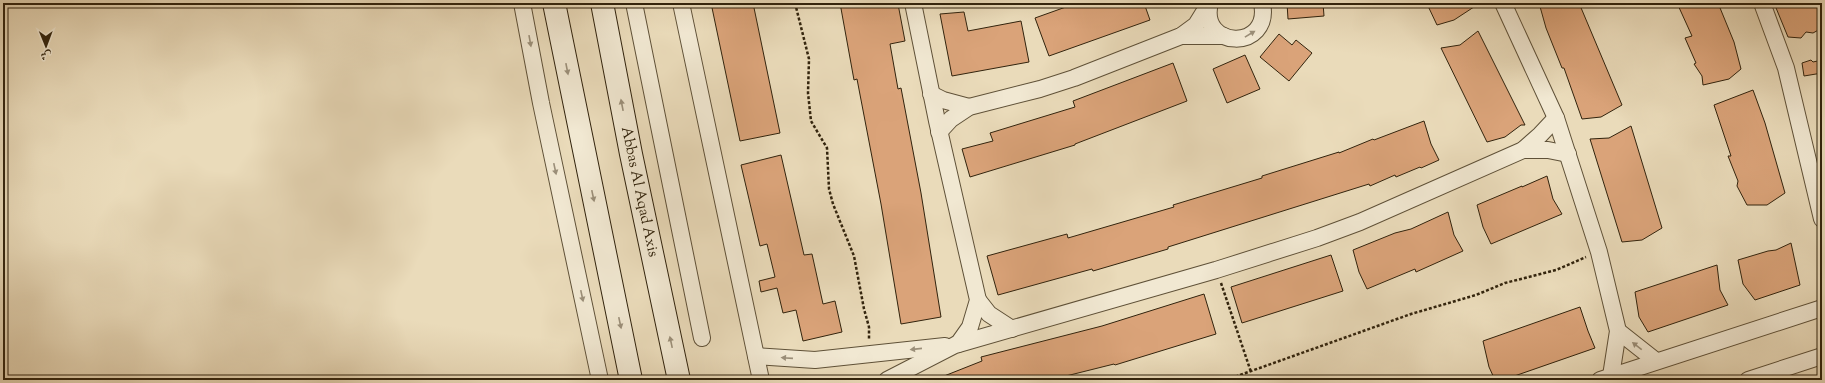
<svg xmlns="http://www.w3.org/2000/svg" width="1825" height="383" font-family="'Sorts Mill Goudy',Amiri,serif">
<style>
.building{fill:#daa379;stroke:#31230d}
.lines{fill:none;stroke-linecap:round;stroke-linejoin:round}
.minor-casing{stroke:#5f5138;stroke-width:18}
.secondary-casing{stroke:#31230d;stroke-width:24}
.path{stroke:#31230d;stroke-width:2.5;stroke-dasharray:3 2;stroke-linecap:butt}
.minor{stroke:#f1e8d2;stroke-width:16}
.secondary{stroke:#f1e8d2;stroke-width:22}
.oneway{fill:#9b8f79}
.labels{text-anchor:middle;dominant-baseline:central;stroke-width:3.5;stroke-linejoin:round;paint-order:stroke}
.street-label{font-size:15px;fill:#31230d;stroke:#f1e8d2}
</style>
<rect width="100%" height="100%" fill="#eadbba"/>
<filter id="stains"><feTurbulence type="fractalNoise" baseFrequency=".005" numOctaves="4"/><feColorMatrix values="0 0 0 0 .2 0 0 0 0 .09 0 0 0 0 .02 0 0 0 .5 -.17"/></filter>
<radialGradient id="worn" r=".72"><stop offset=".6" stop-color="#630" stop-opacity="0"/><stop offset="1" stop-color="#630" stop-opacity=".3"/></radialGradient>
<g class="building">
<path d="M711 3H753L780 133 740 141Z"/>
<path d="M840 3H883L884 7 898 4 905 41 890 44 898 89 901 88 921 193 941 317 901 324 881 204 857 79 854 80Z"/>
<path d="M1077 3H1144L1150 20 1049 56 1035 18Z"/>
<path d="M1287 3H1323L1324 16 1288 19Z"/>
<path d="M1442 3H1480L1454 20 1437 25 1428 6Z"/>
<path d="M1539 3H1579L1622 105 1601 117 1582 119 1564 68H1562L1546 28Z"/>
<path d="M1677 3H1718L1734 42 1741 69 1729 79 1703 85 1702 76 1694 64 1696 63 1685 38 1692 36Z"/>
<path d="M1774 3H1822V28L1813 33 1806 32 1801 38 1788 37Z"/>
<path d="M964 12 968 31 1021 21 1029 62 952 76 940 14Z"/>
<path d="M1478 31 1525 125H1521L1505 137 1487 142 1441 48 1460 45Z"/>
<path d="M1279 34 1292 45 1296 40 1312 53 1289 81 1260 57Z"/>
<path d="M1245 55 1260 89 1227 103 1213 69Z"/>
<path d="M1811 60 1813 62 1822 60V73L1804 76 1802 63Z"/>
<path d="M1173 63 1187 101 1075 144V145L970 177 962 149 993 141 990 133 1075 107 1073 101Z"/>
<path d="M1753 90 1765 123 1785 193 1767 205H1747L1737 186 1738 181 1728 156H1731L1714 105Z"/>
<path d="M1424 121 1431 144 1439 160 1421 168 1420 167 1396 177 1395 175 1370 186 1369 184 1168 247V249L1093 271 1092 269 998 295 987 256 1067 234 1068 238 1174 207 1173 205 1262 178V176L1339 152V153L1373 139 1374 140Z"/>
<path d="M1631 126 1662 228 1642 240 1622 242 1590 139 1609 138Z"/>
<path d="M781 155 804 255 812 254 823 304 835 301 842 332 803 341 796 310 783 313 777 288 761 292 759 281 775 277 767 244 760 246 741 165Z"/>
<path d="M1547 176 1553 199 1562 214 1491 244 1483 227 1477 205 1522 186V187Z"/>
<path d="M1448 212 1454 235 1463 251 1416 272 1415 269 1367 289 1359 272 1353 250 1395 233 1411 229Z"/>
<path d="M1791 243 1800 285 1755 300 1743 284 1738 260 1768 251 1776 250Z"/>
<path d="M1331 255 1343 291 1242 323 1231 287Z"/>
<path d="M1717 265 1720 290 1728 305 1648 332 1639 317 1635 292Z"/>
<path d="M1204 294 1216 334 1115 365 1114 364 1050 380H934L982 361 981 357 1102 326Z"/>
<path d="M1580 307 1588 331 1595 348 1503 380H1495L1489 367 1483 341Z"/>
</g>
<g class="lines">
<g class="minor-casing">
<g id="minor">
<path d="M522 3 541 103 600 380"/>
<path d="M634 3 702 338"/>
<path d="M681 3 761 380"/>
<path d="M913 3 937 121 978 300 970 327 958 344"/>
<path d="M1210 3C1198 49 1272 52 1262 3"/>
<path d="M1503 3 1556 118 1599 252 1618 331 1611 376"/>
<path d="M1762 3 1786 68 1822 219"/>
<path d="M1181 36H1224"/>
<path d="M931 94 943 100 969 107"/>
<path d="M939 132 951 119 969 107 1040 89 1074 78 1181 36 1196 25 1209 4"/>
<path d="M1523 150H1548L1568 154"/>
<path d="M978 300 989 314 1012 329"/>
<path d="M1618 331 1656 361"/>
<path d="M756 356 815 360 945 346"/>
<path d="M887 380 955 345 1216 270 1317 238 1360 222 1523 150 1540 135 1556 118"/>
<path d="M1600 380 1822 308"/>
<path d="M1748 380 1822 356"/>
</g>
</g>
<g class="secondary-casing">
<g id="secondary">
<path d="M554 3 631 380"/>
<path d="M602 3 631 154 679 380"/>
</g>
</g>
<g class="path">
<path d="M795 3 809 59 808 93 811 121 827 148 829 189 833 204 854 256 864 309 869 327V339"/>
<path d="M1221 283 1251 372"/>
<path d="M1226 380 1411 314 1476 295 1505 283 1556 270 1586 257"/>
</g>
<use href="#minor" class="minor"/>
<use href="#secondary" class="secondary"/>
</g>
<defs><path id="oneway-solid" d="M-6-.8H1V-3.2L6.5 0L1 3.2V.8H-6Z"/></defs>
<g class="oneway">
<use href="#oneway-solid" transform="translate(1250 34) rotate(-31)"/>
<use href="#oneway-solid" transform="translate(530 41) rotate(80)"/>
<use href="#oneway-solid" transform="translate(567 69) rotate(79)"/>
<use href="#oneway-solid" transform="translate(622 105) rotate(-101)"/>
<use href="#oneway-solid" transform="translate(555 169) rotate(78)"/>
<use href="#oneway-solid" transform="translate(593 196) rotate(78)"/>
<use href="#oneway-solid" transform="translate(582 296) rotate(78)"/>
<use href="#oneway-solid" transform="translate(620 323) rotate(78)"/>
<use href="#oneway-solid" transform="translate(671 342) rotate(-102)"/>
<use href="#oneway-solid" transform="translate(1637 346) rotate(-142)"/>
<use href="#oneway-solid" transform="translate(916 349) rotate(174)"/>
<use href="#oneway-solid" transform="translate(787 358) rotate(-176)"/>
</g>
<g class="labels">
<g class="street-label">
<text transform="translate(639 192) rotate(78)">Abbas Al Aqad Axis</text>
</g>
</g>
<rect width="1825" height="383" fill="none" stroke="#eadbba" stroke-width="16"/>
<rect x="4" y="4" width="1817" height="375" fill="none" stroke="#31230d" stroke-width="2"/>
<rect x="8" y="8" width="1809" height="367" fill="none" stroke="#31230d"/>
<g transform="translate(46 46) rotate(179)" stroke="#f1e8d2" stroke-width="3" paint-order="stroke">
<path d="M0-3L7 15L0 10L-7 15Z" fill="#31230d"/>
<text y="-6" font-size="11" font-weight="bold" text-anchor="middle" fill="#31230d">ش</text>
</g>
<rect width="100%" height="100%" filter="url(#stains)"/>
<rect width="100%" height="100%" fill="url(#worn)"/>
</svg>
